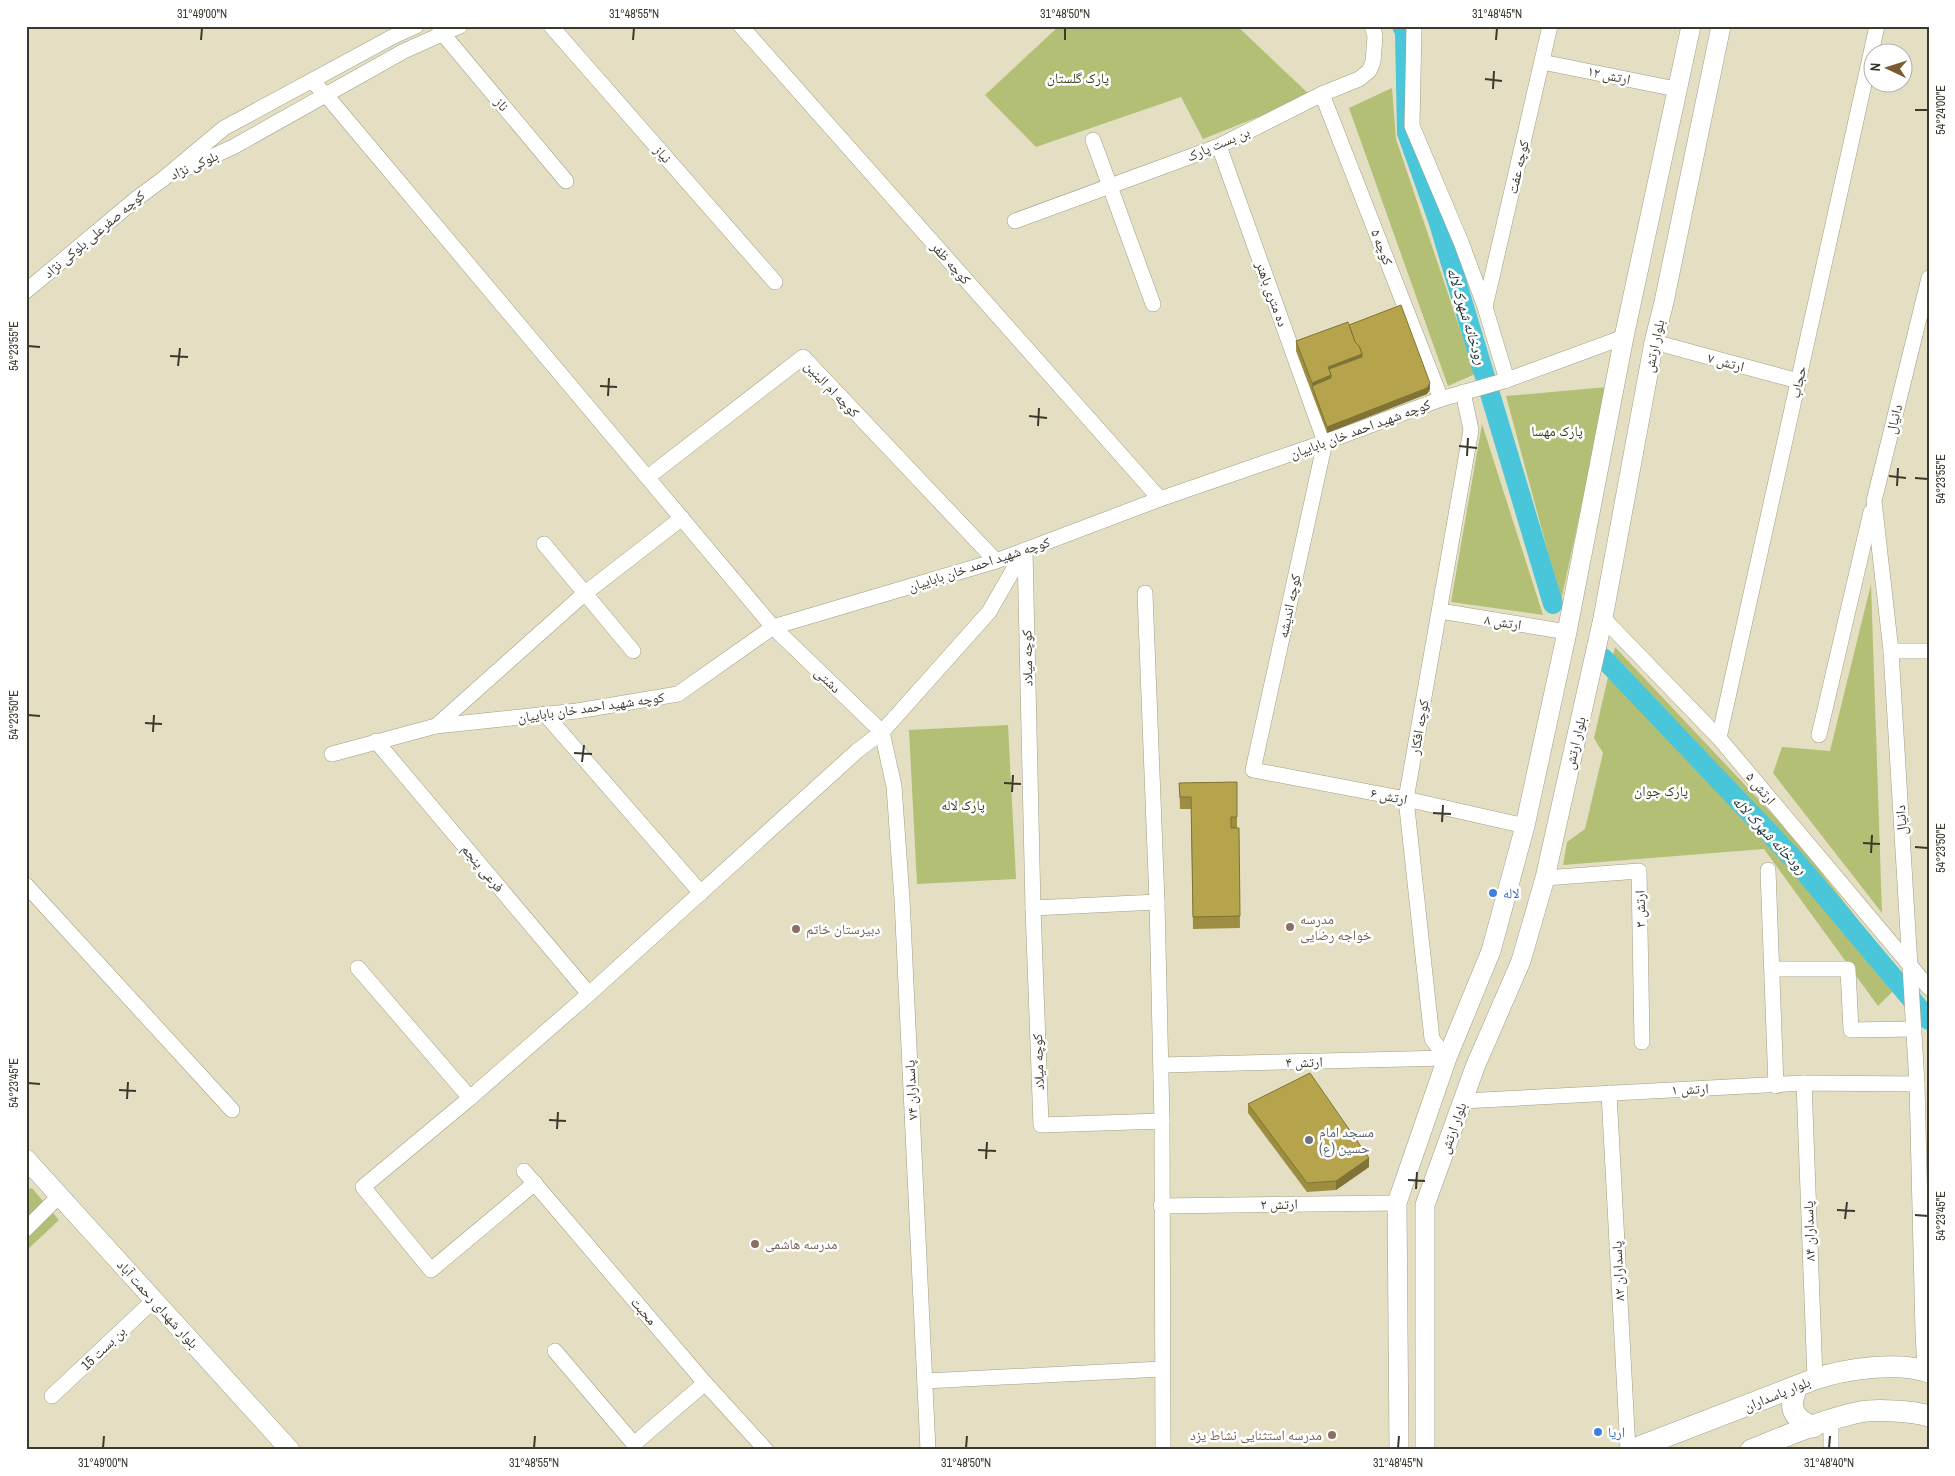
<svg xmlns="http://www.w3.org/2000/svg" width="1955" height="1476" font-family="'Archivo Narrow','Noto Naskh Arabic',sans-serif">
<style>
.green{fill:#b3bf74}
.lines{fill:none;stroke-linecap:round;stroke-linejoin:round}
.canal{stroke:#4ac6db;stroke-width:20}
.minor-casing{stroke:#a39d83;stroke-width:16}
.tertiary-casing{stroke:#a39d83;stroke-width:20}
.secondary-casing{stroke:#a39d83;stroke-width:22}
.minor{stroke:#fff;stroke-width:15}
.tertiary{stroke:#fff;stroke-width:19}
.secondary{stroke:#fff;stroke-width:21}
.wall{fill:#9d8d41}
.shaded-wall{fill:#7f7335}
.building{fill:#b6a44c;stroke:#7f7335}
.ticks{fill:none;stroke:#3b392e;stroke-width:2}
.shop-dot{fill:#3f7fe0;stroke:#fff;stroke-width:2}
.education-dot{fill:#8d6e63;stroke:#fff;stroke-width:2}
.worship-dot{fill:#6b7280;stroke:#fff;stroke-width:2}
.labels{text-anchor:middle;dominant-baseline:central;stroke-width:5;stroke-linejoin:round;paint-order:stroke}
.street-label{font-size:14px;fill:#3b392e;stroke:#fff}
.park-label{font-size:14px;fill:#3a3f1b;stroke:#fff}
.shop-label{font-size:14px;fill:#366cbe;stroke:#fff;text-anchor:start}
.education-label{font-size:14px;fill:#785e54;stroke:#fff;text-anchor:start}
.worship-label{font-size:14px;fill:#5b616d;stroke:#fff;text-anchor:start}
.water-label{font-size:15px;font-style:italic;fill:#1a2f33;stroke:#fff}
.neatline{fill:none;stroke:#3b392e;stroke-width:2}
.ticks-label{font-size:12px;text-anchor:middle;fill:#3b392e}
</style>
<rect width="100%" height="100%" fill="#e4dfc3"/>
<g class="green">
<path d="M1059 26H1237L1311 96 1203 139 1181 97 1036 147 985 95Z"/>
<path d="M1392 88 1396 139 1475 374 1448 386 1349 108Z"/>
<path d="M1607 387 1561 601 1506 396Z"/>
<path d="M1482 424 1543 615 1451 602Z"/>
<path d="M1871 584 1882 913 1773 773 1782 747 1830 751Z"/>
<path d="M1615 647 1794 837 1893 965V991L1878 1006 1764 849 1563 865 1567 842 1585 829 1603 753 1594 738Z"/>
<path d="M1008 725 1016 879 917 884 909 730Z"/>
<path d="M32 1188 59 1220 26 1251V1190Z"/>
</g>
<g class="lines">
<g class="canal">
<path d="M1402 26 1405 32 1407 133 1438 220 1553 604"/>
<path d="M1603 658 1793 858 1929 1020"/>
</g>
<g class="minor-casing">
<g id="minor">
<path d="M439 26 443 34 566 181"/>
<path d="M551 26 775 282"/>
<path d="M741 26 1160 499"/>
<path d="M1414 26 1412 126 1461 242 1485 307 1507 380"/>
<path d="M1542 62 1676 89"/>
<path d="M312 81 326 95 773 627 882 732"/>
<path d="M1322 94 1441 399"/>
<path d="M1093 140 1153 304"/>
<path d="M1219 146 1325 442 1253 770 1406 799 1525 826"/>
<path d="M180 171 233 147 404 51 460 26"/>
<path d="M1015 221 1219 146 1322 94 1359 79 1369 71 1373 62 1375 36 1372 26"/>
<path d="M26 291 136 199 163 179 224 128 394 36 416 26"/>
<path d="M1485 307 1550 26"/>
<path d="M1654 342 1798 381"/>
<path d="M648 477 803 357 996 561"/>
<path d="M544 544 633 651"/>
<path d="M1025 550 1033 908 1041 1125 1162 1121 1163 1450"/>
<path d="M1145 593 1157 902 1162 1121"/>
<path d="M1440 611 1567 632"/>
<path d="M1603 618 1719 738 1929 988"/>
<path d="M1891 651H1929"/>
<path d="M545 714 701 893"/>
<path d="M436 726 584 594 682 518"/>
<path d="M882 732 894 786 902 899 928 1450"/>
<path d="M1819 735 1871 512"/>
<path d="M1719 738 1877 26"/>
<path d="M376 741 589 994"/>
<path d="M332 754 436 726 577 711 678 694 773 627 996 561 1160 499 1325 442 1441 399 1507 380 1624 337"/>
<path d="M1768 870 1776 1086"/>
<path d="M1545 878 1639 871 1642 1042"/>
<path d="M26 885 232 1110"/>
<path d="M1033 908 1157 902"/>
<path d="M358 968 470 1098 589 994 857 751 882 732 989 612 1024 551"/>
<path d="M1773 969H1848L1851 1030 1914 1029"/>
<path d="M1447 1058 1432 1039 1406 799 1471 430 1463 392"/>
<path d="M1162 1065 1447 1058"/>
<path d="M1804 1083 1815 1379"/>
<path d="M1609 1093 1628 1450"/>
<path d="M470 1098 363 1187 431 1270 535 1183"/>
<path d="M1463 1101 1804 1083 1917 1084"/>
<path d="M524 1171 705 1383 766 1450"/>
<path d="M1161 1206 1397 1203"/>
<path d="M26 1229 59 1196"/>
<path d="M555 1351 634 1444 705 1383"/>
<path d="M1925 1370 1923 1332 1917 1084 1910 966 1891 651 1874 501 1929 278"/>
<path d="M925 1381 1162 1369"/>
<path d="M52 1396 154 1300"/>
<path d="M1831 1421V1450"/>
</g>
</g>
<g class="tertiary-casing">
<g id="tertiary">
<path d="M26 1159 290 1450"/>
<path d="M1399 1450 1397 1203 1447 1058 1491 951 1525 826 1567 632 1624 337 1691 26"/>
<path d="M1425 1450V1205L1475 1067 1521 961 1545 878 1603 618 1654 342 1664 302 1721 26"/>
</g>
</g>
<g class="secondary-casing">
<g id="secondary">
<path d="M1797 1387C1788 1407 1792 1418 1813 1427"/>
<path d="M1631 1450 1815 1379C1845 1369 1898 1361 1929 1372"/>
<path d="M1751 1450C1784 1437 1825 1419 1860 1412 1876 1409 1913 1411 1929 1416"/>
</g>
</g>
<use href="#minor" class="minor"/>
<use href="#tertiary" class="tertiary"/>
<use href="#secondary" class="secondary"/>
</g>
<g class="wall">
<path d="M1349 325 1430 389 1427 394 1327 433 1296 351V341Z"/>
<path d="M1237 782V828H1239L1240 928 1193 929 1191 809H1180L1179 783Z"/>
<path d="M1248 1104 1369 1167 1336 1190 1307 1192 1248 1113Z"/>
</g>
<g class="shaded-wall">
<path d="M1362 354V363L1330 375 1328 367Z"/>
<path d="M1331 375V384L1312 386V392V383Z"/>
<path d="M1430 383V389L1427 394 1327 433V427Z"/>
<path d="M1369 1158V1167L1336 1190V1181Z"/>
</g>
<g class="building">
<path d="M1401 305 1430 383 1427 388 1327 427 1312 386 1331 378V375L1329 369 1362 357V354L1359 346 1355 342 1349 325Z"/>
<path d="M1348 322 1355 342 1359 346 1362 354 1328 367 1331 375 1312 383 1296 341Z"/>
<path d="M1237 782V817H1231V828H1239L1240 916 1193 917 1191 797H1180L1179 783Z"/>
<path d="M1310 1073 1369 1158 1336 1181 1307 1183 1248 1104Z"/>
</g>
<path class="ticks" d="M201 40 202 28M633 40 634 28M1065 40V28M1496 40 1497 28M1485 79 1502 81M1493 89 1494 71M1915 110H1928M28 346 40 347M170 356 188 357M178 366 180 348M600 386 617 387M608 396 609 378M1029 416 1047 418M1038 426 1039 408M1459 446 1477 448M1467 456 1468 438M1889 476 1906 478M1915 478 1928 479M1897 486 1898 468M28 715 40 716M145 723 162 724M153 732 154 715M574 753 592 754M582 762 584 745M1004 783 1021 784M1012 792 1013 775M1433 813 1451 814M1442 822 1443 805M1863 843 1880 844M1915 847 1928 848M1871 853 1872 835M28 1083 40 1084M119 1090 136 1091M127 1099 128 1082M549 1120 566 1121M557 1129 558 1112M978 1150 996 1151M986 1159 987 1142M1408 1180 1425 1181M1416 1189 1417 1172M1837 1210 1855 1211M1915 1215 1928 1216M1845 1219 1847 1202M103 1448 104 1436M534 1448 535 1436M966 1448 967 1436M1398 1448 1399 1436M1829 1448 1830 1436"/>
<g class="shop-dot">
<circle cx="1493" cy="893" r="5"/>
<circle cx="1598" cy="1432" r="5"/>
</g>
<g class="education-dot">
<circle cx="1290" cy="927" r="5"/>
<circle cx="796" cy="929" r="5"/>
<circle cx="755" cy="1244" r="5"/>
<circle cx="1332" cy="1435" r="5"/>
</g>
<circle class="worship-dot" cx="1309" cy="1140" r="5"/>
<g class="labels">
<g class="street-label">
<text transform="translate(1609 75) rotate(12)">ارتش ۱۲</text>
<text transform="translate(502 104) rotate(50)">ناز</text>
<text transform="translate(1218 144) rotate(-23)">بن بست پارک</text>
<text transform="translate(663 154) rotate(49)">نیاز</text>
<text transform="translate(194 165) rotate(-24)">بلوکی نژاد</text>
<text transform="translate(1518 167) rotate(-77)">کوچه عفت</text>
<text transform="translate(94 234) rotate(-40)">کوچه صفرعلی بلوکی نژاد</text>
<text transform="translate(1382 247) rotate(69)">کوچه ۵</text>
<text transform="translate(951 263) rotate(48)">کوچه ظفر</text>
<text transform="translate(1272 294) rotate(70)">ده متری باهنر</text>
<text transform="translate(1654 346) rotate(-78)">بلوار ارتش</text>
<text transform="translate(1726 362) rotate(15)">ارتش ۷</text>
<text transform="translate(1798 382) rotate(-77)">حجاب</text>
<text transform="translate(832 389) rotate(46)">کوچه ام البنین</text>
<text transform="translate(1894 419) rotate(-76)">دانیال</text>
<text transform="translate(1360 429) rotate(-20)">کوچه شهید احمد خان باباییان</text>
<text transform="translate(979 564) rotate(-18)">کوچه شهید احمد خان باباییان</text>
<text transform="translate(1289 606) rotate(-78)">کوچه اندیشه</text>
<text transform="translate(1503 622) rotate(9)">ارتش ۸</text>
<text transform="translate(1027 658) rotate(-91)">کوچه میلاد</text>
<text transform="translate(828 680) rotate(44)">دشتی</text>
<text transform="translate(591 707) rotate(-8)">کوچه شهید احمد خان باباییان</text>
<text transform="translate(1419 727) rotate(-80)">کوچه افکار</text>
<text transform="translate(1575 743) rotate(-77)">بلوار ارتش</text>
<text transform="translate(1761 788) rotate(50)">ارتش ۵</text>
<text transform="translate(1389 796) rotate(11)">ارتش ۶</text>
<text transform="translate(1901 820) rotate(-94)">دانیال</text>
<text transform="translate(483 868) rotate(50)">فرعی پنجم</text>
<text transform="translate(1640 909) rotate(-91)">ارتش ۳</text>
<text transform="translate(1038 1062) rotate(-92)">کوچه میلاد</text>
<text transform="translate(1304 1062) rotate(-1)">ارتش ۴</text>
<text transform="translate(1690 1089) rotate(-2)">ارتش ۱</text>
<text transform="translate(911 1090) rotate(-93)">پاسداران ۷۴</text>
<text transform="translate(1453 1128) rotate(-70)">بلوار ارتش</text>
<text transform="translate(1279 1204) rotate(-1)">ارتش ۲</text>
<text transform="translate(1809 1231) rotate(-92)">پاسداران ۸۴</text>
<text transform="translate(1618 1271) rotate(-93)">پاسداران ۸۲</text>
<text transform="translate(158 1304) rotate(48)">بلوار شهدای رحمت آباد</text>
<text transform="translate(644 1311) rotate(49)">محبت</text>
<text transform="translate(103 1348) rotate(-44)">بن بست 15</text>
<text transform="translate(1777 1394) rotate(-22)">بلوار پاسداران</text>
</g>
<g class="park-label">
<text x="1078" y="78">پارک گلستان</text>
<text x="1557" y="431">پارک مهسا</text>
<text x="1661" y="791">پارک جوان</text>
<text x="963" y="805">پارک لاله</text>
</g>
<g class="shop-label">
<text x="1503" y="893">لاله</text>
<text x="1608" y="1432">اریا</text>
</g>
<g class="education-label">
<text x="1300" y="919">مدرسه<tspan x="1300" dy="16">خواجه رضایی</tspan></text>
<text x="806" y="929">دبیرستان خاتم</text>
<text x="765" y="1244">مدرسه هاشمی</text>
<text x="1322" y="1435" text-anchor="end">مدرسه استثنایی نشاط یزد</text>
</g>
<g class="worship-label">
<text x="1319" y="1132">مسجد امام<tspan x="1319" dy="16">حسین (ع)</tspan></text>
</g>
<g class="water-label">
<text transform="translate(1467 316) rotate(73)">رودخانه شهرک لاله</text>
<text transform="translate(1770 835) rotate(47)">رودخانه شهرک لاله</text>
</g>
</g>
<rect width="1955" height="1476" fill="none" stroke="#ffffff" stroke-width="55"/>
<g transform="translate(1888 68) rotate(274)"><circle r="24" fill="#ffffff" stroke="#b1b0ab"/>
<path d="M0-4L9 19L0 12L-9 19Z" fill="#7a5c30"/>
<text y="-8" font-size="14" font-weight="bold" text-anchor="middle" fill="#3b392e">N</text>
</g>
<rect x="28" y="28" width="1900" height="1420" class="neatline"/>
<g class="ticks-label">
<text x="202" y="18">31°49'00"N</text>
<text x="634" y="18">31°48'55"N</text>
<text x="1065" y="18">31°48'50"N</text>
<text x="1497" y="18">31°48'45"N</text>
<text transform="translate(1941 110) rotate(-90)" y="4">54°24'00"E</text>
<text transform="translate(14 346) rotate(-90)" y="4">54°23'55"E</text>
<text transform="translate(1941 479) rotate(-90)" y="4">54°23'55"E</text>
<text transform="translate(14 715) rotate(-90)" y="4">54°23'50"E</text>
<text transform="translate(1941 848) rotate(-90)" y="4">54°23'50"E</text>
<text transform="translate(14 1083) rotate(-90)" y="4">54°23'45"E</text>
<text transform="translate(1941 1216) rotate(-90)" y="4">54°23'45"E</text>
<text x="103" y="1467">31°49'00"N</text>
<text x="534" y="1467">31°48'55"N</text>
<text x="966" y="1467">31°48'50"N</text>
<text x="1398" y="1467">31°48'45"N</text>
<text x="1829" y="1467">31°48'40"N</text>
</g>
</svg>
